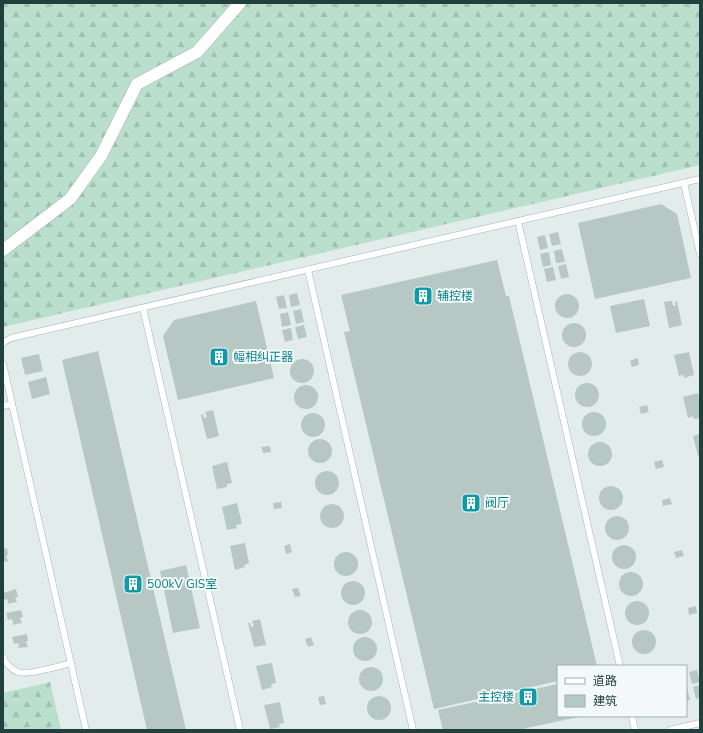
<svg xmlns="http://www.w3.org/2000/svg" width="703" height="733" font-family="'Nunito Sans','Noto Sans SC',sans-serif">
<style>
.forest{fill:url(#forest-firs)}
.building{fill:#b7c8c4}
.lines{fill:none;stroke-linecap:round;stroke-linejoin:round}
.lane-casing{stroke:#a4b5b3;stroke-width:7}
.street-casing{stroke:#a4b5b3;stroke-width:13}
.lane{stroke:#fff;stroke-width:6}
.street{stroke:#fff;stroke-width:12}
.labels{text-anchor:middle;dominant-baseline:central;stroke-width:4;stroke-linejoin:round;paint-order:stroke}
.culture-label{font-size:12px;fill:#0d838f;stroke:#f3f9f8;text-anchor:start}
</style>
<defs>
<pattern id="forest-firs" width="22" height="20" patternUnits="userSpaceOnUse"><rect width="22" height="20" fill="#badfcc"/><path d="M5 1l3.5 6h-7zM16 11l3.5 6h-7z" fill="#a0c0b0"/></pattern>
</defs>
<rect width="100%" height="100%" fill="#e2edeb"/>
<g class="forest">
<path d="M3 3H700V165L3 327Z"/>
<path d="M50 682 61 730H3V693Z"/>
</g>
<g class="building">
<path d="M661 204 677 214 691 278 595 299 578 223Z"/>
<path d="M558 232 561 244 552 246 549 234Z"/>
<path d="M545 235 548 248 540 250 537 237Z"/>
<path d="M562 249 565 262 556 263 554 251Z"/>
<path d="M549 252 551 265 543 267 540 254Z"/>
<path d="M497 260 506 296H509L597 666H558V681L434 709 344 332 350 331 341 295Z"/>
<path d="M566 264 569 277 561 279 558 266Z"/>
<path d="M553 267 556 280 547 282 544 269Z"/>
<path d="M297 293 300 305 291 307 289 295Z"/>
<circle cx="567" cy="306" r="12"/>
<path d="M284 295 287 308 279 309 276 297Z"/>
<path d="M644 299 650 326 616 333 610 306Z"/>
<path d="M256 301 274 378 178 400 163 336 174 320Z"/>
<path d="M672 301 673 306 676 305 675 302 677 301 682 325 669 328 664 302Z"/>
<path d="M301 309 304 322 296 324 293 311Z"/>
<path d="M288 312 291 325 282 327 280 314Z"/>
<circle cx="574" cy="335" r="12"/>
<path d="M304 325 307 337 298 339 295 327Z"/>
<path d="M291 328 293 340 285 342 282 330Z"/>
<path d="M98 351 186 730H147L62 360Z"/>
<circle cx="580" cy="364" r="12"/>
<path d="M689 352 694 375 684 378V375L679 376 674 355Z"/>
<path d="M39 354 43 371 25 375 21 358Z"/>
<path d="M638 358 639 365 632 367 630 361Z"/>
<circle cx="302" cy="371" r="12"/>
<path d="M46 377 50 394 32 399 28 382Z"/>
<circle cx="587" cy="395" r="12"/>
<circle cx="306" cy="397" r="12"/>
<path d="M698 393 700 402V418L694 419 693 416 688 418 683 397Z"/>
<path d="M647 405 649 412 641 414 639 407Z"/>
<path d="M213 410 219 436 207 439 201 415 203 414 204 418 207 417 205 412Z"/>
<circle cx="594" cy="424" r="12"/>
<circle cx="313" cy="425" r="12"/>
<path d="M700 434V456H698L693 436Z"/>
<circle cx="320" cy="451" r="12"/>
<circle cx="600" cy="454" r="12"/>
<path d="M270 446 271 452 263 453 261 447Z"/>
<path d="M662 460 664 467 656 469 654 462Z"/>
<path d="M227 462 232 483 227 484V487L217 489 212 466Z"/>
<circle cx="327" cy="483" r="12"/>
<circle cx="611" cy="498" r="12"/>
<path d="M670 498 672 504 663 506 662 500Z"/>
<path d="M281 502 282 508 274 509 273 503Z"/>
<path d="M237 503 242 524 236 525 237 528 227 530 222 507Z"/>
<circle cx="332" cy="516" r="12"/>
<circle cx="617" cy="528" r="12"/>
<path d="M245 543 249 563 244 565 245 567 235 570 230 546Z"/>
<path d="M290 544 292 552 286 554 284 546Z"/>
<circle cx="624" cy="557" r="12"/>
<path d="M7 548 8 555 6 556 8 561 3 562V549Z"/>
<path d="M682 550 684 556 676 558 674 552Z"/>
<circle cx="346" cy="564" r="12"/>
<path d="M186 565 200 628 173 633 160 571Z"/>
<circle cx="631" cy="584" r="12"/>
<circle cx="353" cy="593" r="12"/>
<path d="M298 588 301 596 295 597 292 589Z"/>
<path d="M16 589 18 597H15L17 602 7 604 8 602 7 599 3 600V593Z"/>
<circle cx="637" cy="613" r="12"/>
<path d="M696 606 697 613 689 615 688 608Z"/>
<circle cx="360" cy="622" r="12"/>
<path d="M21 610 23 617 20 618 22 623 12 625 13 623 12 619 8 620 6 613Z"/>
<path d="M260 619 266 645 254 647 248 623H250L251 627 254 626 252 621Z"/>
<circle cx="644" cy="642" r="12"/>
<path d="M27 634 28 641H26L28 647 17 648 19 646 18 643 14 644 12 637Z"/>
<circle cx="365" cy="649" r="12"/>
<path d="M311 637 314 645 308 647 305 639Z"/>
<path d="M272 663 276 683 271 684 272 687 262 690 256 666Z"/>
<circle cx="371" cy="679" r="12"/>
<path d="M697 670 700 682 692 684 689 672Z"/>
<path d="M558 684V716L578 717 518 730H443L438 710Z"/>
<path d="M700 685V698L696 699 693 687Z"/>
<path d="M686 688H687L690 700 686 701Z"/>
<circle cx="379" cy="708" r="12"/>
<path d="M324 696 326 704 320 705 318 697Z"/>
<path d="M280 702 284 723 279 724 280 727 270 729 264 705Z"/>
</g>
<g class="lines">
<g class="lane-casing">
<g id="lane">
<path d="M684 183 700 254"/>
<path d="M518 221 620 666"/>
<path d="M308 270 413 730"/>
<path d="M143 308 240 730"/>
<path d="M3 344 4 342 11 338 700 179"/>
<path d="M3 364 86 730"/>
<path d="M3 406 12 404"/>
<path d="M3 657C5 663 12 670 18 672 27 676 60 666 71 663"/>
<path d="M632 716 635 730"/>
<path d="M670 730 700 723"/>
</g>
</g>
<g class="street-casing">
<path id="street" d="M3 250 70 199 101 156 137 84 197 52 240 3"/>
</g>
<use href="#lane" class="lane"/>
<use href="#street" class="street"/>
</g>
<defs>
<g id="building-square" transform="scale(1)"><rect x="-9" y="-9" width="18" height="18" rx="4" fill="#0f9aa8" stroke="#f3f9f8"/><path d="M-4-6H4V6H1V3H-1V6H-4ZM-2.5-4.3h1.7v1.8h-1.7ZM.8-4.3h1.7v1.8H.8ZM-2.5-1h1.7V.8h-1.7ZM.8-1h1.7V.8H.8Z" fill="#fff"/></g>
</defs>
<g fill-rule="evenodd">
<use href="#building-square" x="423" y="296"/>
<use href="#building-square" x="219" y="357"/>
<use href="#building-square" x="471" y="503"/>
<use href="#building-square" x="133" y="584"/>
<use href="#building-square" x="528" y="697"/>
</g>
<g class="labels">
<g class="culture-label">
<text x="437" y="296">辅控楼</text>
<text x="233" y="357">幅相纠正器</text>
<text x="485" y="503">阀厅</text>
<text x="147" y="584">500kV GIS室</text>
<text x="514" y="697" text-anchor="end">主控楼</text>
</g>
</g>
<rect width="703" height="733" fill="none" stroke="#213f3d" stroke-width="8"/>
<rect x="557" y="665" width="130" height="52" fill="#f3f9f8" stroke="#9fafad"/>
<rect x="565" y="678" width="20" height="6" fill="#ffffff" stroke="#9fafad"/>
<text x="593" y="685" font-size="12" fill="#213f3d">道路</text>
<rect x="565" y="695" width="20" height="12" fill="#b7c8c4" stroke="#9fafad"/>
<text x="593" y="705" font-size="12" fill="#213f3d">建筑</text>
</svg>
